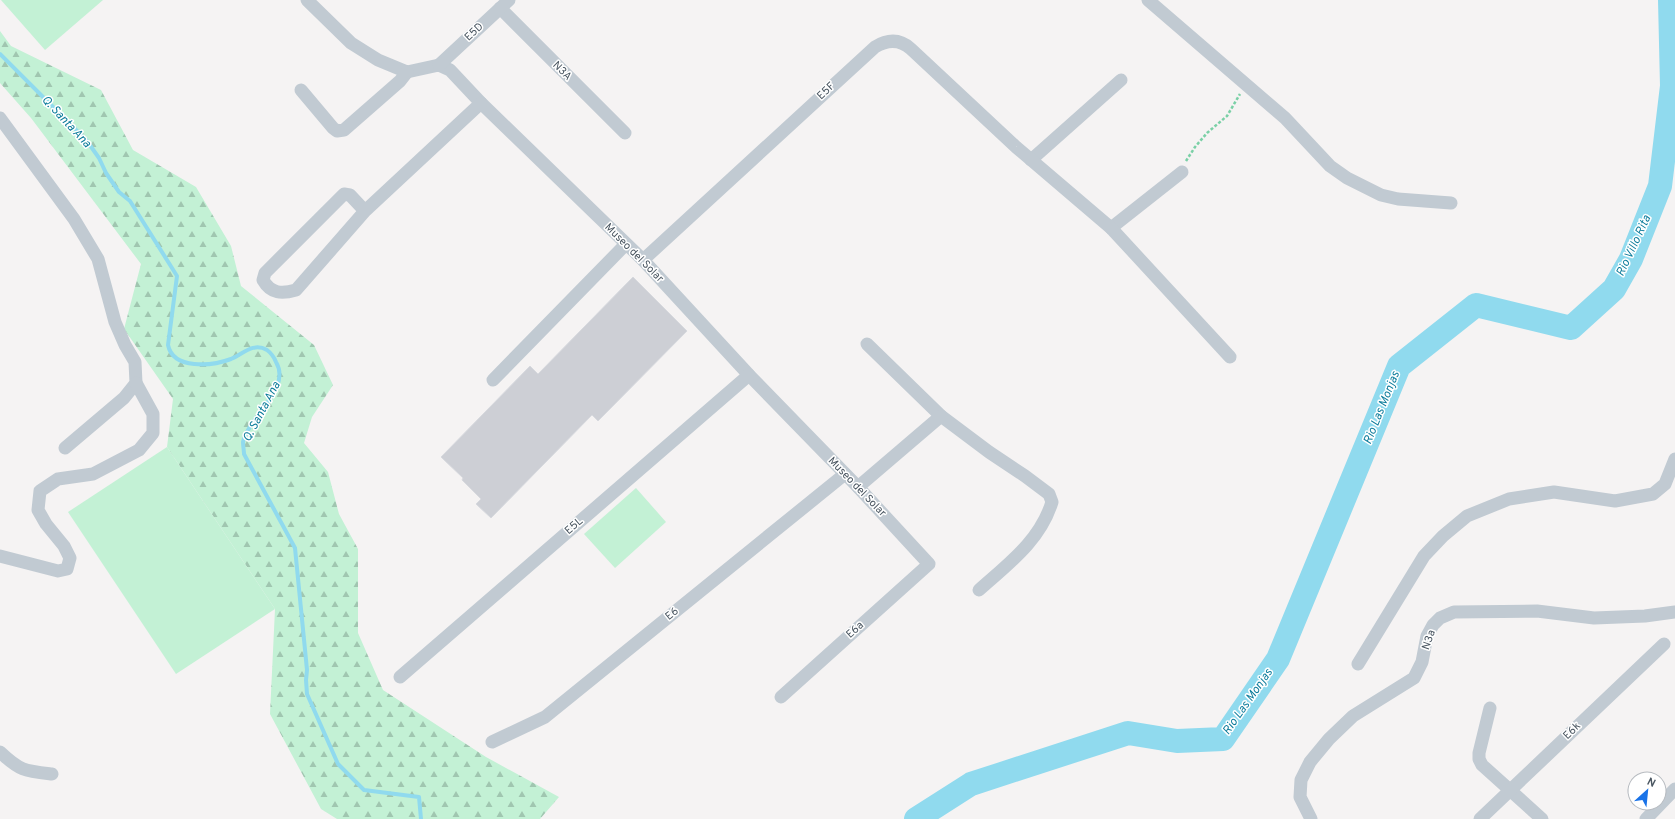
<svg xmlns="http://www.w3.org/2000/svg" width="1675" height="819" font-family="Overpass,sans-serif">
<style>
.forest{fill:url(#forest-firs)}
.park{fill:#c3f1d5}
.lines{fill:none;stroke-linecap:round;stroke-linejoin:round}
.stream{stroke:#90daee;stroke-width:4}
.river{stroke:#90daee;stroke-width:24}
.building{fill:#cdcfd5;stroke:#d7d9de}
.path{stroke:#7ad0a6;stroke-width:2.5;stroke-dasharray:3 2;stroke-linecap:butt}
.minor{stroke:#c1cad2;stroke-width:13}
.labels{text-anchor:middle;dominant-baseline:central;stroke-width:3;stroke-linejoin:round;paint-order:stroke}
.street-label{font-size:11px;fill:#4a5661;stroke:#fff}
.water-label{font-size:12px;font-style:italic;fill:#0c7c9b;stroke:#fff}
</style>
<defs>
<pattern id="forest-firs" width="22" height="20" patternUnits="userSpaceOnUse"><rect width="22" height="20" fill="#c3f1d5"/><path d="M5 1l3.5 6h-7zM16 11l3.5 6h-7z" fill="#a0c6b0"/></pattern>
</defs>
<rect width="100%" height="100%" fill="#f5f3f3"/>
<path class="forest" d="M0 31 11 46 101 90 133 150 196 187 231 246 241 286 314 345 333 385 312 417 304 443 328 472 339 514 358 549V633L383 690 486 757 559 797 540 819H337L321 809 270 714 275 609 167 447 173 399 124 329 141 264 31 118 0 83Z"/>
<g class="park">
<path d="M1 0H103L45 50Z"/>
<path d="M167 447 275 609 176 674 68 512Z"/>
<path d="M636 488 666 522 615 568 584 534Z"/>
</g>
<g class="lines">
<path class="stream" d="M0 54 87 141 99 158 106 173 119 192 130 201 177 276 168 345C173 370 212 366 231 359 243 354 253 342 267 350 271 353 274 357 276 362 292 389 249 416 243 442 243 446 244 451 244 454L295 548 307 670 306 680 307 694 338 764 364 790 419 797 421 819"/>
<path class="river" d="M916 819 971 784 1128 733 1177 741 1223 739 1278 659 1399 366 1476 305 1571 328 1614 289 1631 259 1660 186 1672 86 1670 0"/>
</g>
<path class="building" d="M633 277 687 331 598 421 592 415 491 518 476 504 481 499 462 480 463 478 441 457 530 366 538 374Z"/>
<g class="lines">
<path class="path" d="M1186 161 1195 147 1207 133 1227 116 1240 94"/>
<g class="minor">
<path d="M307 0 351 43 378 60 407 72 439 65 450 70 481 103 643 260 749 375 858 487 929 564 781 697"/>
<path d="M1148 0 1285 118 1330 166 1347 178 1381 195 1398 199 1451 203"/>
<path d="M500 8 625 133"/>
<path d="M439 65 509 0"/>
<path d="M301 90 333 128 337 131 344 130 400 81 407 72"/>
<path d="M0 118 74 219 98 259 115 322 125 345 135 362 136 383 124 398 65 448"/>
<path d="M1031 160 1121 80"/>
<path d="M365 211 350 195 344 194 265 273 263 280C271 294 282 294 296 290L365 211 481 103"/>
<path d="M1111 228 1182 172"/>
<path d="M643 260 875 47C888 39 900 39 911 49L1016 147 1111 228 1230 357"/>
<path d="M867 344 941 416 989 452 1025 476 1049 494 1052 502C1040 541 1008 564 979 590"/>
<path d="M493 380 626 244"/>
<path d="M858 487 941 416"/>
<path d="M0 556 58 571 67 569 70 558 64 546 46 524 38 510 40 491 58 479 93 474 139 450 153 433V414L136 383"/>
<path d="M1358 664 1424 556 1443 536 1467 516 1509 499 1554 492 1615 501 1653 494 1665 484 1675 459"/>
<path d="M400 677 749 375"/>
<path d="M1490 708 1479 753V759L1482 765 1542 819"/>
<path d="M492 742 545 717 845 474"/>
<path d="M0 752C20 771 25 771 52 774"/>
<path d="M1311 819 1300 797 1301 780 1310 762 1329 739 1353 716 1414 678 1422 662 1427 636 1433 625 1440 618 1454 612 1537 611 1594 618 1645 616 1675 612"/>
<path d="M1480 819 1664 644"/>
<path d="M1646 819 1675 789"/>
</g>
</g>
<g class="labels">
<g class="street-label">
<text transform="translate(474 32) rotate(-43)">E5D</text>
<text transform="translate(562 71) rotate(45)">N3A</text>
<text transform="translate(826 91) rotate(-43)">E5F</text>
<text transform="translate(634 253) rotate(45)">Museo del Solar</text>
<text transform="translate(857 487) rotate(46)">Museo del Solar</text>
<text transform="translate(574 526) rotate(-41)">E5L</text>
<text transform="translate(672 614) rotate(-39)">E6</text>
<text transform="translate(855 630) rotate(-42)">E6a</text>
<text transform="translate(1429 640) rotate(-71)">N3a</text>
<text transform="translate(1572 731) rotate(-44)">E6k</text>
</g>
<g class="water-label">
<text transform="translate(66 122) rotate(47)">Q. Santa Ana</text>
<text transform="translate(1634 246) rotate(-65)">Rio Villo Rita</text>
<text transform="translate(1382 408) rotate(-68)">Rio Las Monjas</text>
<text transform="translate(262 412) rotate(-62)">Q. Santa Ana</text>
<text transform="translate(1248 702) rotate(-55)">Rio Las Monjas</text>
</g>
</g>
<g transform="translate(1647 791) rotate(27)"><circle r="19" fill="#ffffff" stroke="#b7bbc0"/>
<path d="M0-3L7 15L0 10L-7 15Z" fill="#1a73e8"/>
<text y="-6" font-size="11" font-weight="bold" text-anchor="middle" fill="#4a5661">N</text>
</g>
</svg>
